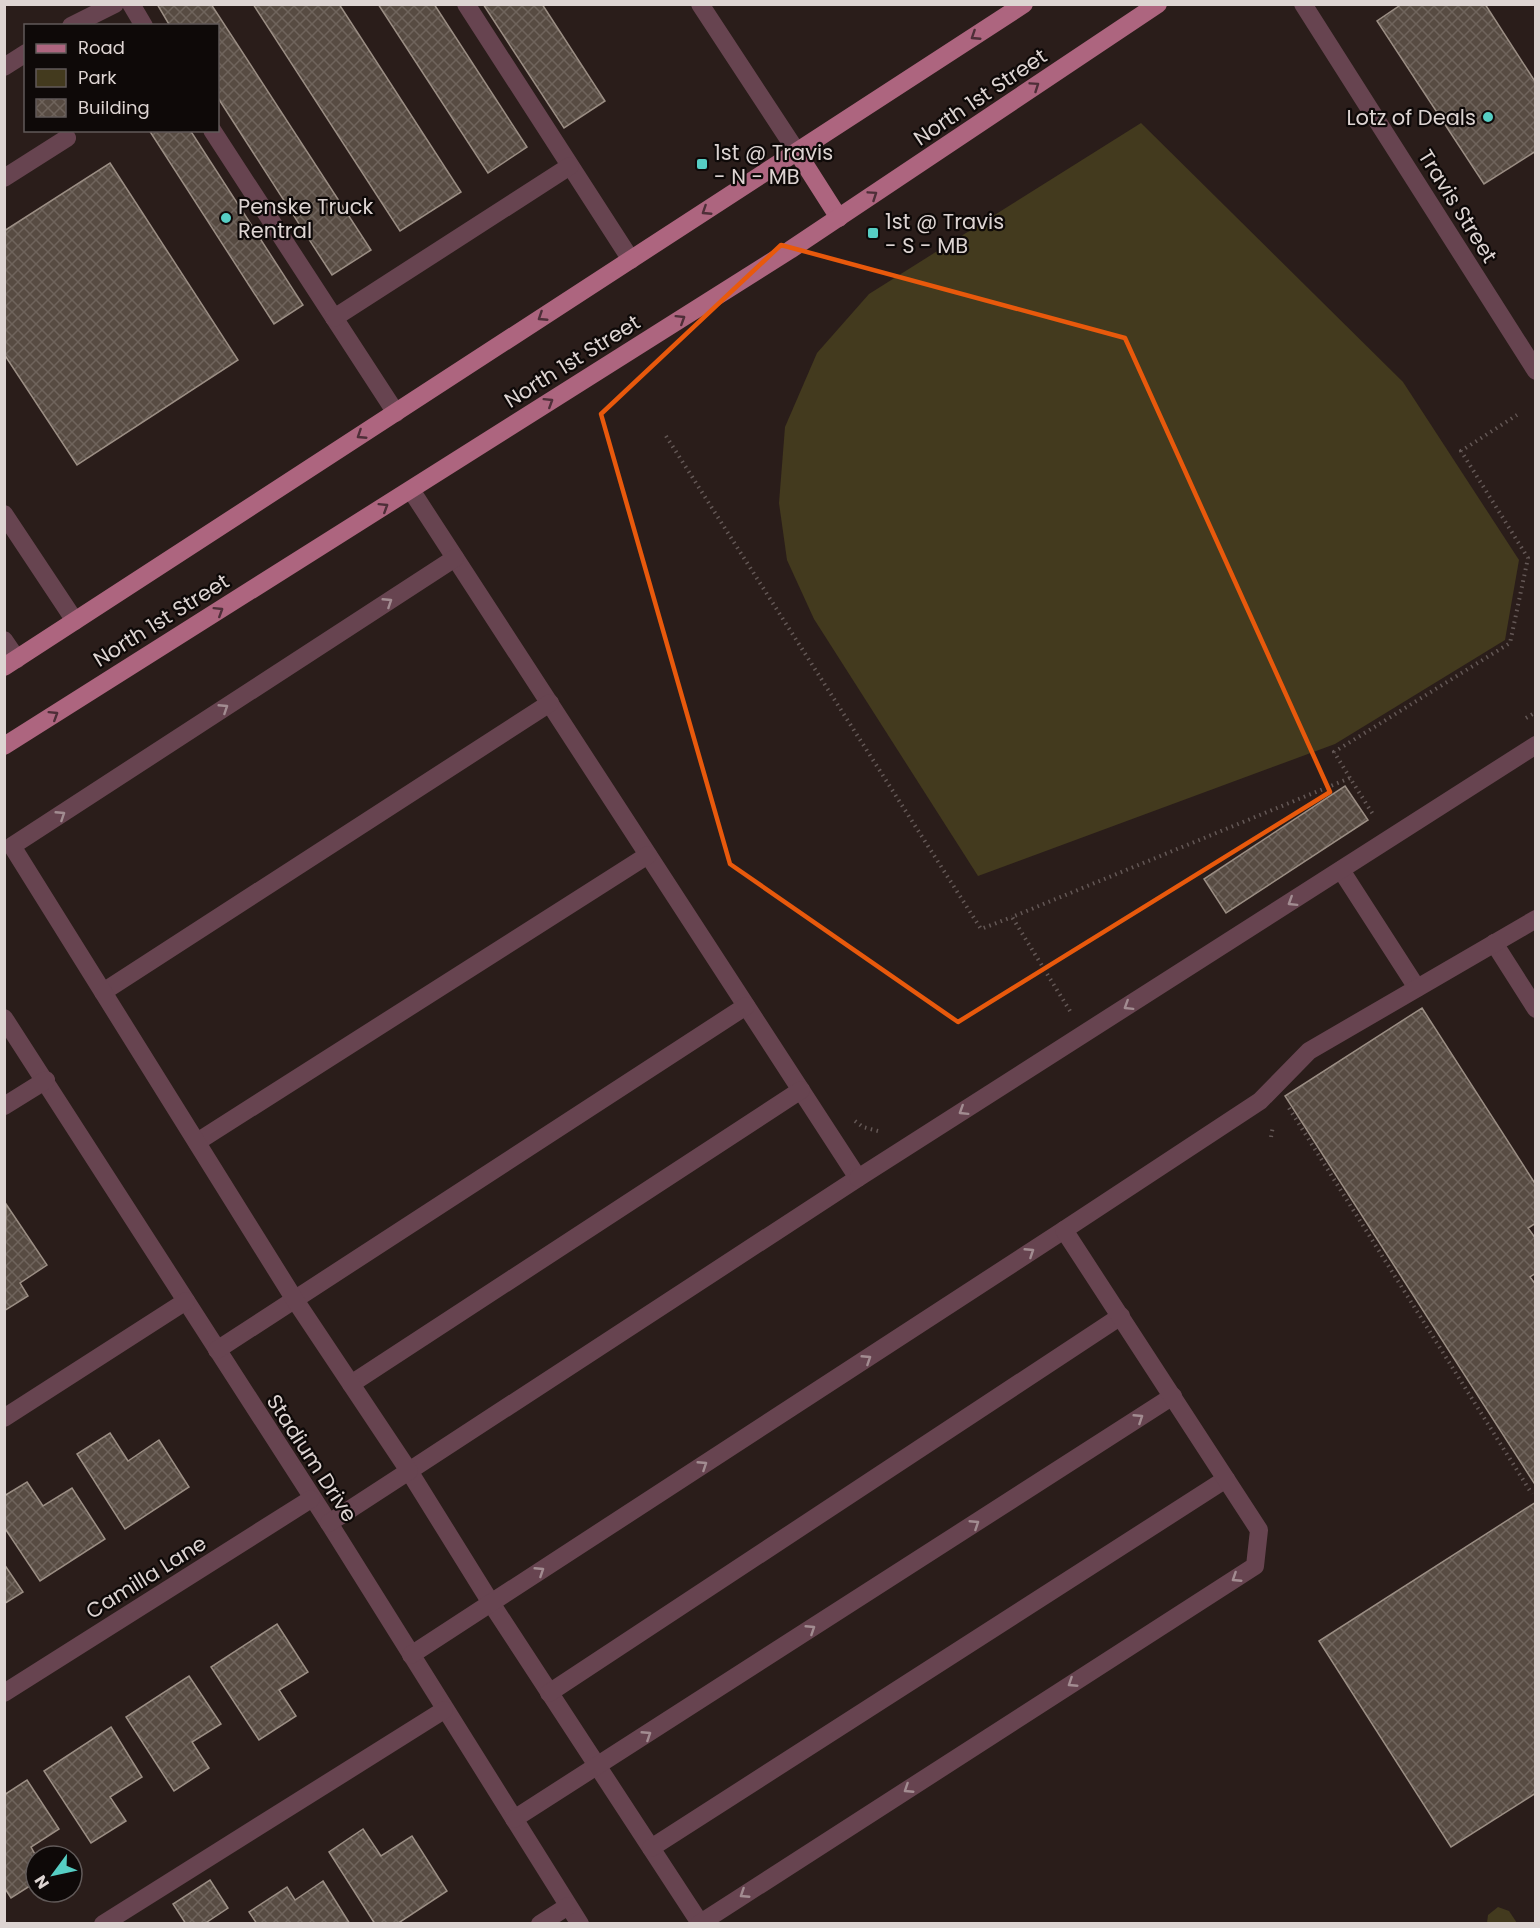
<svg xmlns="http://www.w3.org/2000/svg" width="1540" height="1928" font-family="Poppins,sans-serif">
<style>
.green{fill:#433a1e}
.building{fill:url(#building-cross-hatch);stroke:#9b8e84;stroke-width:1.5}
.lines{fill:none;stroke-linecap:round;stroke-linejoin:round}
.path{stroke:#645856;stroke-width:4;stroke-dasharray:1.5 4.5;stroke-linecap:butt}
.minor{stroke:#674450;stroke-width:18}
.major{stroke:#ad657f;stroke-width:18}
.oneway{stroke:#4e2e38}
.oneway2{stroke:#a28c91}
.marked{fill:none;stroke:#e8590c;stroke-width:4.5;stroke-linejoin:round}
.poi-dot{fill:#56cec4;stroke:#0e0908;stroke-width:2}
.labels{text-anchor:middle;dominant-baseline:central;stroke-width:4.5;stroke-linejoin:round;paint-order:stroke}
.street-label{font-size:21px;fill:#ddd4d2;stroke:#0e0908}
.poi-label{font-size:21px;fill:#ddd4d2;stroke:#0e0908;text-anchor:start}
</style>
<defs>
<pattern id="building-cross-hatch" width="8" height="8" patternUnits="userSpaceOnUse" patternTransform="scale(1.5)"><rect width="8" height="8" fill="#574b42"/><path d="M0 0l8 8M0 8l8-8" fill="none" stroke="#6f645c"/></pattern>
</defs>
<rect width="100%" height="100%" fill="#2a1d1a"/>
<g class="green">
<path d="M1141 123 1403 382 1519 560 1505 640 1335 744 978 876 814 619 787 560 779 503 785 427 817 353 869 294Z"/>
<path d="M1498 1907 1509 1911 1517 1923H1487L1488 1915Z"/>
</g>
<g class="building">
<path d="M157 4H211L371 250 332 275 218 98V26H170Z"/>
<path d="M253 4H339L461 192 400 231Z"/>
<path d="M378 4H434L527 147 488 173Z"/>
<path d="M483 4H542L605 101 564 128Z"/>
<path d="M1402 4H1485L1536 83V151L1484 184 1377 21Z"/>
<path d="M149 130H190L303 305 274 324Z"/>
<path d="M110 163 238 360 77 465 4 354V231Z"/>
<path d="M1345 786 1368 820 1226 913 1204 879Z"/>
<path d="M1422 1008 1536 1185V1223L1528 1228 1536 1239V1273L1530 1277 1536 1285V1486L1285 1096Z"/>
<path d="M6 1204 47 1265 20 1283 28 1296 4 1311Z"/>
<path d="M110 1433 128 1461 159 1440 189 1487 125 1529 77 1454Z"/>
<path d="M27 1482 43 1506 72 1488 105 1539 40 1581 4 1527V1496Z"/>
<path d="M1536 1502V1793L1451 1847 1319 1641Z"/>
<path d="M4 1564 23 1592 4 1604Z"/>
<path d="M277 1624 308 1672 279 1690 296 1716 259 1740 211 1667Z"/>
<path d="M189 1676 221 1724 192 1742 209 1768 174 1791 126 1717Z"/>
<path d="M111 1727 142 1777 110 1797 126 1821 91 1843 44 1771Z"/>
<path d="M27 1780 59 1829 31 1847 36 1856V1882L11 1898 4 1887V1795Z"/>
<path d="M363 1829 381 1856 412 1836 447 1891 397 1924H375L329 1852Z"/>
<path d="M210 1880 228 1908 204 1924H186L173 1904Z"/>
<path d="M323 1881 350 1924H257L249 1912 287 1887 295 1900Z"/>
</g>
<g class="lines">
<g class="path">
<path d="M666 436 981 929 1012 917"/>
<path d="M1526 718 1536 712"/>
<path d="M1350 778 1334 752 1510 643 1528 558 1461 451 1517 415"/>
<path d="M1070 1011 1012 917 1350 778 1374 816"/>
<path d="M1289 1108 1532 1494"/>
<path d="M855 1121 863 1127 878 1131"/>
<path d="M1271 1137 1273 1126"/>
</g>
<g class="minor">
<path d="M131 4 144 26"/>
<path d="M466 4 631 260"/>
<path d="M700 4 797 152"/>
<path d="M1303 4 1536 371"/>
<path d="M71 26 115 4"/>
<path d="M4 67 26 53"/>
<path d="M212 130 396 413"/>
<path d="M4 178 67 138"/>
<path d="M334 318 570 166"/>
<path d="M411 490 858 1178 409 1471 491 1603 700 1923"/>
<path d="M4 514 75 621"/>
<path d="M4 640 17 659"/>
<path d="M1341 870 1417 988"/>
<path d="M1494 943 1536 1009"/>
<path d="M103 992 550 703"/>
<path d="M4 1018 329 1523 580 1924"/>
<path d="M4 1106 46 1080"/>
<path d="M197 1142 648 855"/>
<path d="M858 1178 1536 745"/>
<path d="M217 1350 746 1006"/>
<path d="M351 1384 801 1090"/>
<path d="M4 1418 186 1301"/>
<path d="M329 1523 409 1471 295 1300 12 846 455 558"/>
<path d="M411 1655 1064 1230"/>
<path d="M4 1693 311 1499"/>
<path d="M549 1693 1121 1316"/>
<path d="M514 1819 1173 1396"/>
<path d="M651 1848 1226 1479"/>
<path d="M103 1924 444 1710"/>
<path d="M540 1924 568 1906"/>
<path d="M699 1924 1255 1566 1259 1530 1064 1230 1260 1101 1309 1051 1536 919"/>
</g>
<g class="major">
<path d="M797 152 839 218"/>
<path d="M4 667 1024 4"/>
<path d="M4 746 790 250 1158 4"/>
</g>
</g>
<defs><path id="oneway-chevron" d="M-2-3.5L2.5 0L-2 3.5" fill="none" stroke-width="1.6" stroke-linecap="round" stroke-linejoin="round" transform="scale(1.5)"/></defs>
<g class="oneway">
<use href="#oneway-chevron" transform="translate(975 36) rotate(147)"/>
<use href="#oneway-chevron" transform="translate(1035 86) rotate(-34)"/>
<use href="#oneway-chevron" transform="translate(873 195) rotate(-34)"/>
<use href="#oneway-chevron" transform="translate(706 211) rotate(147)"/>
<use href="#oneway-chevron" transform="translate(542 317) rotate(147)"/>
<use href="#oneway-chevron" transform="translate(681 319) rotate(-32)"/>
<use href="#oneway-chevron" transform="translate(549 402) rotate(-32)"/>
<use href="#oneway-chevron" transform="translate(361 435) rotate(147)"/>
<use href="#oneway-chevron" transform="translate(384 507) rotate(-32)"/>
<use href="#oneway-chevron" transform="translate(219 611) rotate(-32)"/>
<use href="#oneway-chevron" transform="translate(54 715) rotate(-32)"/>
</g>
<g class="oneway2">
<use href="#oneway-chevron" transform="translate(388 602) rotate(-33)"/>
<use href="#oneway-chevron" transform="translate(224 708) rotate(-33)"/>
<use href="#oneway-chevron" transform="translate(61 815) rotate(-33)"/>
<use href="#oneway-chevron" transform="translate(1292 902) rotate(148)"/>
<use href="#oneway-chevron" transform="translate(1128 1006) rotate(148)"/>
<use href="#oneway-chevron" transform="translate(963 1111) rotate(148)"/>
<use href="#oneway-chevron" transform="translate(1030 1252) rotate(-33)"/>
<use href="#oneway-chevron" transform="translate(867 1359) rotate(-33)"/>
<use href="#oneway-chevron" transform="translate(1139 1418) rotate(-33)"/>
<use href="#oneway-chevron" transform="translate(703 1465) rotate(-33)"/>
<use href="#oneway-chevron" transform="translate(975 1524) rotate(-33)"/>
<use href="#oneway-chevron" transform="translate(540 1571) rotate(-33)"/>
<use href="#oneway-chevron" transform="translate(1236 1578) rotate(147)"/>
<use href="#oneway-chevron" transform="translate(811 1629) rotate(-33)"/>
<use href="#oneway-chevron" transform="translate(1072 1683) rotate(147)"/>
<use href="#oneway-chevron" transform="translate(647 1735) rotate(-33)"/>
<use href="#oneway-chevron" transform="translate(908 1789) rotate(147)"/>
<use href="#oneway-chevron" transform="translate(744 1894) rotate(147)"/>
</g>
<path class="marked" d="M781 245 1125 338 1330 792 958 1022 730 864 601 414Z"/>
<g class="poi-dot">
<circle cx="1488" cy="117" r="6"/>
<rect x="696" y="158" width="12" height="12" rx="3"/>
<circle cx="226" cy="218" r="6"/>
<rect x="867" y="227" width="12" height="12" rx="3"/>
</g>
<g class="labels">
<g class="street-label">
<text transform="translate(980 97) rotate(-34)">North 1st Street</text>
<text transform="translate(1458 206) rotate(58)">Travis Street</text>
<text transform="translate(572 361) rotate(-32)">North 1st Street</text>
<text transform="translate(161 620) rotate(-32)">North 1st Street</text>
<text transform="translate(312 1458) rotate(57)">Stadium Drive</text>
<text transform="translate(146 1577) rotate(-32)">Camilla Lane</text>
</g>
<g class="poi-label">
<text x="1476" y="117" text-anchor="end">Lotz of Deals</text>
<text x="714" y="152">1st @ Travis<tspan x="714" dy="24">- N - MB</tspan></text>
<text x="238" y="206">Penske Truck<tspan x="238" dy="24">Rentral</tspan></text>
<text x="885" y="221">1st @ Travis<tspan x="885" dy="24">- S - MB</tspan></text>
</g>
</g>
<rect width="1540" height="1928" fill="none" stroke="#ddd4d2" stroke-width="12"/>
<rect x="24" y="24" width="195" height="108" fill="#0e0908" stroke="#615a59" stroke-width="1.5"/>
<rect x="36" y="44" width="30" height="9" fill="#ad657f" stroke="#615a59" stroke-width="1.5"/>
<text x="78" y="54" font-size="18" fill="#ddd4d2">Road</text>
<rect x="36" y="69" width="30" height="18" fill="#433a1e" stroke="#615a59" stroke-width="1.5"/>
<text x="78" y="84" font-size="18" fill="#ddd4d2">Park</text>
<rect x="36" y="99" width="30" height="18" fill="url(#building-cross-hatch)" stroke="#615a59" stroke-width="1.5"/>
<text x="78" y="114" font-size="18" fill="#ddd4d2">Building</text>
<g transform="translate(54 1874) rotate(237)"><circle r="28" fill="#0e0908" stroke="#615a59" stroke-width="1.5"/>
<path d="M0-4.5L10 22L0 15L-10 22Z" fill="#56cec4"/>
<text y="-9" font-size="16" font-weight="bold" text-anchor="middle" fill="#ddd4d2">N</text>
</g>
</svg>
